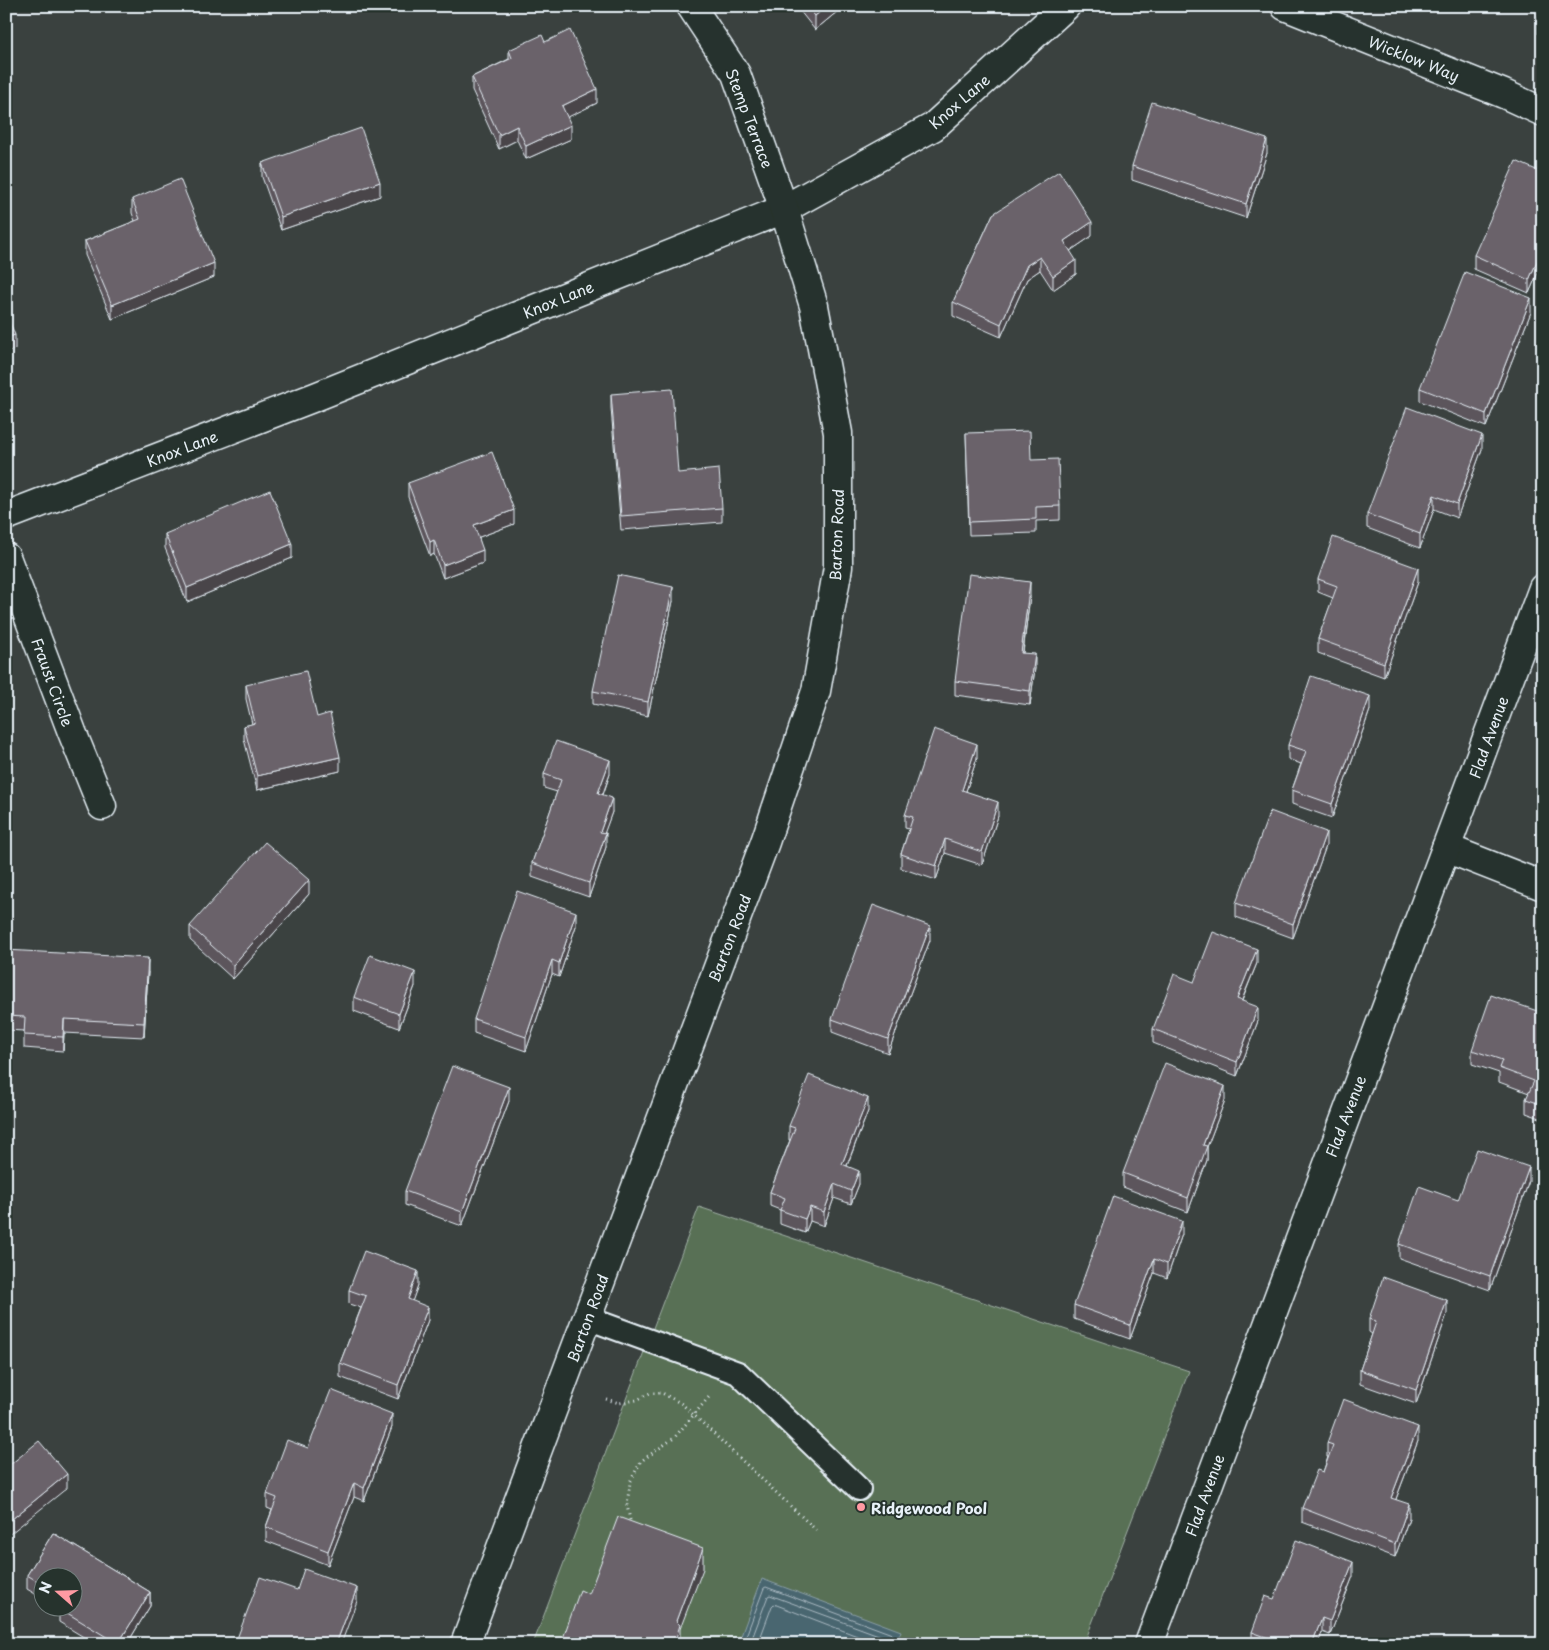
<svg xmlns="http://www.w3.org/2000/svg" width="1549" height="1650" font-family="'Playpen Sans',sans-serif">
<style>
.green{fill:#587055;stroke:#a0b0a6}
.water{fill:#4a6670;stroke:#899ea6}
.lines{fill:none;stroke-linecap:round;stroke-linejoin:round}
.shore{stroke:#a9b9c2;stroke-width:1}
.service-casing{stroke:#e8f1f8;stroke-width:26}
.minor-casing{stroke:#e8f1f8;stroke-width:31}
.path{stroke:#e8f1f8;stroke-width:3;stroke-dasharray:1 4;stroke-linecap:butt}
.service{stroke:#26332d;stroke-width:22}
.minor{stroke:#26332d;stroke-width:28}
.wall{fill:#5b545b;stroke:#e8f1f8}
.shaded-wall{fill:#4a454a;stroke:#e8f1f8}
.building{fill:#6a626a;stroke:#e8f1f8}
.poi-dot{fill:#ff9aa2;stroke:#26332d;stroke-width:2}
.labels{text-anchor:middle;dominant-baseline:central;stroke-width:4;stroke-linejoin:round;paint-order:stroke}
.street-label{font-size:15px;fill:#e8f1f8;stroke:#26332d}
.poi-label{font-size:15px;font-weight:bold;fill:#e8f1f8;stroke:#26332d;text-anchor:start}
</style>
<rect width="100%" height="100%" fill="#3a413f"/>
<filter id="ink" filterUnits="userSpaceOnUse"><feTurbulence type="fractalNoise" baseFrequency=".02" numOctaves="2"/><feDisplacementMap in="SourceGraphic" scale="10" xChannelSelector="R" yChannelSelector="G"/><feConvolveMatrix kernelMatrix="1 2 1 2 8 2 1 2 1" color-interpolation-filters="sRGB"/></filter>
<g filter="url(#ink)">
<path class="green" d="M699 1207 1189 1371 1084 1644H533Z"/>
<path class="water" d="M762 1579 901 1631 896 1644H738Z"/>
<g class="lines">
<g class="shore">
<path d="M743 1644 764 1588 766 1587 892 1634 893 1636 891 1644"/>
<path d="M750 1644 768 1596 770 1595 884 1637 885 1644"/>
<path d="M758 1644 772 1606 774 1604 878 1644"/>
</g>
<g class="service-casing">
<path id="service" d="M587 1318 738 1373 859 1489"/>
</g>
<g class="minor-casing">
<g id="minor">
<path d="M1285 6 1504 94 1543 112"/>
<path d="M6 516 315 397 784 209 933 127 1066 6"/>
<path d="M6 557 72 732 102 806"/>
<path d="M1446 848 1543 886"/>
<path d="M465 1644 765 842 816 691 838 567V433L814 306 784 209 736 74 691 6"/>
<path d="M1149 1644 1543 588"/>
</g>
</g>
<g class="path">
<path d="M606 1399 619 1403 637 1400 650 1393H662L682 1404 816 1530"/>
<path d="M631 1525 627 1505 630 1482 641 1461 674 1438 709 1397"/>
</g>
<use href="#service" class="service"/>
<use href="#minor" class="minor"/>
</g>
<g class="wall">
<path d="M796 6H844L815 30Z"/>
<path d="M1543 8V35L1538 34V20Z"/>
<path d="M545 42 597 103 567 117 571 139 526 159 517 140 499 149 472 90V77L509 59V50Z"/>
<path d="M1267 153 1246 218 1132 180V166Z"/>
<path d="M262 163 380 196 281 230 262 177Z"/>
<path d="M1543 173V261L1529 293 1474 269V255Z"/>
<path d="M132 199 214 277 112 319 85 255V241L135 221 132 213Z"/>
<path d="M993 214 1092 236 1070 251 1076 274 1053 290 1040 270 1027 279 1001 337 953 316V302Z"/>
<path d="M1531 312 1486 427 1420 401V388Z"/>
<path d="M611 394 678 473 722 508V522L621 530 611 408Z"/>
<path d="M966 433 1031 460 1060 506V520L1036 521V533L969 535Z"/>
<path d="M1482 449 1457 518 1434 509 1420 548 1367 528V514Z"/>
<path d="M408 483 514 524 479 537 483 563 443 578 434 554 430 556 408 497Z"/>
<path d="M165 534 292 558 187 602 165 548Z"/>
<path d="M1318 579 1418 582 1384 677 1318 653V639L1333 598 1318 592Z"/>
<path d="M1030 596 1023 653 1035 668 1030 705 955 695V681Z"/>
<path d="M673 601 648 716 593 704V691Z"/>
<path d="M246 685 340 771 257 790 244 739V726L252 724 246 699Z"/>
<path d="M1370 710 1332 818 1292 804V790L1301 764 1288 759V745Z"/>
<path d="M977 758 966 791 998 816 982 865 945 853 936 880 901 868V854L909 829 905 828V815Z"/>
<path d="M544 774H610L603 795 612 812 604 833 606 847 589 897 532 877V863L557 792 544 788Z"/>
<path d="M1326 846 1293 938 1236 917V903Z"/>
<path d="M309 894 233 979 190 940V926Z"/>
<path d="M576 926 559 977 552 974 526 1051 474 1033V1019Z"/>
<path d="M930 940 888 1053 832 1032V1019Z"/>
<path d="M6 950 148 972 144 1037 64 1033 63 1051 24 1048V1031L6 1030Z"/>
<path d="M1257 963 1242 1001 1258 1021 1237 1076 1153 1043V1029L1194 982Z"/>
<path d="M415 986 399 1028 354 1011V997Z"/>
<path d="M1543 1013V1119L1526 1113V1099L1529 1093 1499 1082V1073L1472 1064V1050Z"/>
<path d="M1225 1100 1207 1147V1160L1188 1212 1123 1187V1173Z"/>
<path d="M509 1101 462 1226 405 1205V1191Z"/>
<path d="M868 1111 847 1166 859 1184 851 1204 834 1198 824 1226 810 1221 805 1233 780 1224V1210L770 1206V1192L790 1140H789V1126Z"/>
<path d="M1529 1181 1490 1290 1399 1258V1244L1458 1200Z"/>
<path d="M1182 1234 1167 1278 1154 1273 1130 1339 1074 1319V1305Z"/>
<path d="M418 1285 412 1301 428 1320 398 1399 340 1377V1363L361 1308 349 1304V1290Z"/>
<path d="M1447 1314 1416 1404 1360 1384V1370L1372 1334 1369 1332V1319Z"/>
<path d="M392 1427 364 1501 354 1497 328 1565 266 1541V1527L272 1510 267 1508V1494L308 1448Z"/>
<path d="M1418 1441 1396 1499 1409 1518 1395 1557 1302 1522V1508L1323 1472 1328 1457H1327V1443Z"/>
<path d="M53 1533 150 1592V1606L127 1644H95L59 1622V1608H58H72V1578H42V1598L27 1589V1575Z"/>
<path d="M1353 1576 1330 1635 1322 1632 1318 1644H1252V1632L1274 1599Z"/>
</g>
<g class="shaded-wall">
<path d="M827 6H844L815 30V16Z"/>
<path d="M597 89V103L562 120V106Z"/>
<path d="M571 125V139L526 159V146Z"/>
<path d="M517 126V140L499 149V135Z"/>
<path d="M1267 139V153L1246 218V204Z"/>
<path d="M380 182V196L281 230V217Z"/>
<path d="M1092 222V236L1064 255V241Z"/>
<path d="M1543 247V261L1529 293V280Z"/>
<path d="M1040 257V270L1027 279 1001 337V324L1027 265Z"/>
<path d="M1076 260V274L1053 290V276Z"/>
<path d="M214 263V277L112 319V305Z"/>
<path d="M1531 298V312L1486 427V414Z"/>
<path d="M15 335V349L6 352V338Z"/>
<path d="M1482 435V449L1457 518V504Z"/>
<path d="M1434 495V509L1420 548V534Z"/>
<path d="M514 510V524L474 539V525Z"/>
<path d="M434 540V554L430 556V542Z"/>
<path d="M292 544V558L187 602V588Z"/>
<path d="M483 550V563L443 578V565Z"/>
<path d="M1418 568V582L1384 677V663Z"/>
<path d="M1030 582V596L1021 666V653Z"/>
<path d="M673 587V601L648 716V702Z"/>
<path d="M1035 654V668L1030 705V691Z"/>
<path d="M1370 696V710L1332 818V804Z"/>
<path d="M977 744V758L962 803V790Z"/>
<path d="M340 757V771L257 790V776Z"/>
<path d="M610 760V774L598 807V793Z"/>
<path d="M612 798V812L600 845V832Z"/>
<path d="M998 802V816L982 865V852Z"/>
<path d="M1326 832V846L1293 938V924Z"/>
<path d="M606 833V847L589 897V883Z"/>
<path d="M945 839V853L936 880V866Z"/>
<path d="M309 880V894L233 979V965Z"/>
<path d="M576 912V926L559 977V963Z"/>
<path d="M930 926V940L888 1053V1039Z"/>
<path d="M1257 949V963L1237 1012V999Z"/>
<path d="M148 958V972L144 1037V1023Z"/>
<path d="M552 960V974L526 1051V1037Z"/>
<path d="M415 972V986L399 1028V1014Z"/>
<path d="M1258 1007V1021L1237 1076V1062Z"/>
<path d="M64 1019V1033L63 1051V1037Z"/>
<path d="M1225 1086V1100L1207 1147V1160L1188 1212V1198L1203 1145Z"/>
<path d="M509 1087V1101L462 1226V1212Z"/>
<path d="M868 1098V1111L842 1178V1164Z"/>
<path d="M1529 1167V1181L1490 1290V1276Z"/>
<path d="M859 1171V1184L851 1204V1191Z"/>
<path d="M834 1184V1198L824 1226V1212Z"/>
<path d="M810 1207V1221L805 1233V1219Z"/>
<path d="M1182 1221V1234L1167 1278V1264Z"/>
<path d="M1154 1259V1273L1130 1339V1325Z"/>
<path d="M418 1271V1285L408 1313V1299Z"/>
<path d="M1447 1300V1314L1416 1404V1390Z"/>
<path d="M428 1307V1320L398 1399V1385Z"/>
<path d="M392 1414V1427L364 1501V1488Z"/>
<path d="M1418 1427V1441L1391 1512V1498Z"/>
<path d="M67 1474V1488L6 1537V1524Z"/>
<path d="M354 1483V1497L328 1565V1551Z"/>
<path d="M1409 1504V1518L1395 1557V1544Z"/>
<path d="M703 1548V1569L680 1629V1644H674L676 1621Z"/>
<path d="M1353 1562V1576L1330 1635V1621Z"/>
<path d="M357 1588V1601L341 1644H336Z"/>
<path d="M150 1592V1606L127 1644H118Z"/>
<path d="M1322 1618V1632L1318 1644H1312Z"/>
</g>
<g class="building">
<path d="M807 6H827L815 16Z"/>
<path d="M1543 8V21L1538 20Z"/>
<path d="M570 30 597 89 562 106 571 125 526 146 517 126 499 135 472 77 512 58 509 50 542 35 545 42Z"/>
<path d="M1152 102 1267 139 1246 204 1132 166Z"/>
<path d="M361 128 380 182 281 217 262 163Z"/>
<path d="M1516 161 1543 173V247L1529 280 1474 255Z"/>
<path d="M1059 171 1092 222 1064 241 1076 260 1053 276 1040 257 1027 265 1001 324 953 302 993 214Z"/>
<path d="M180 179 214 263 112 305 85 241 140 219 132 199Z"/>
<path d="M1465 272 1531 298 1486 414 1420 388Z"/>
<path d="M6 313 15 335 6 338Z"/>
<path d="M672 389 678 473 719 469 722 508 621 516 611 394Z"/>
<path d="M1407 407 1482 435 1457 504 1434 495 1420 534 1367 514Z"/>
<path d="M1030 431 1031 460 1058 459 1060 506 1036 507V519L969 522 966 433Z"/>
<path d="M492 452 514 510 474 525 483 550 443 565 434 540 430 542 408 483Z"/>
<path d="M270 490 292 544 187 588 165 534Z"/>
<path d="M1333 537 1418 568 1384 663 1318 639 1337 586 1318 579Z"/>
<path d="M969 574 1030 582 1021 653 1035 654 1030 691 955 681Z"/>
<path d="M618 575 673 587 648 702 593 691Z"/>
<path d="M306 671 317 717 330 713 340 757 257 776 244 726 255 723 246 685Z"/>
<path d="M1311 676 1370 696 1332 804 1292 790 1306 751 1288 745Z"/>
<path d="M934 729 977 744 962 790 998 802 982 852 945 839 936 866 901 854 913 817 905 815Z"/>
<path d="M556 741 610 760 598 793 612 798 600 832 606 833 589 883 532 863 561 780 544 774Z"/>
<path d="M1270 811 1326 832 1293 924 1236 903Z"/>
<path d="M265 842 309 880 233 965 190 926Z"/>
<path d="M517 891 576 912 559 963 552 960 526 1037 474 1019Z"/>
<path d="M873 905 930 926 888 1039 832 1019Z"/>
<path d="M1213 932 1257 949 1237 999 1258 1007 1237 1062 1153 1029 1174 974 1194 982Z"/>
<path d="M6 950 148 958 144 1023 64 1019 63 1037 24 1035 25 1017 6 1016Z"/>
<path d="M370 955 415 972 399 1014 354 997Z"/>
<path d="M1491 995 1543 1013V1105L1526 1099 1534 1081 1499 1068 1502 1060 1472 1050Z"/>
<path d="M1165 1063 1225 1086 1203 1145 1207 1146 1188 1198 1123 1173Z"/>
<path d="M452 1066 509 1087 462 1212 405 1191Z"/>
<path d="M809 1075 868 1098 842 1164 859 1171 851 1191 834 1184 824 1212 810 1207 805 1219 780 1210 785 1198 770 1192 795 1128 789 1126Z"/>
<path d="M1477 1149 1529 1167 1490 1276 1399 1244 1419 1186 1458 1200Z"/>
<path d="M1113 1196 1182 1221 1167 1264 1154 1259 1130 1325 1074 1305Z"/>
<path d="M364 1251 418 1271 408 1299 428 1307 398 1385 340 1363 366 1296 349 1290Z"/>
<path d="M1383 1277 1447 1300 1416 1390 1360 1370 1376 1322 1369 1319Z"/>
<path d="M331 1390 392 1414 364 1488 354 1483 328 1551 266 1527 277 1498 267 1494 287 1440 308 1448Z"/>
<path d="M1343 1399 1418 1427 1391 1498 1409 1504 1395 1544 1302 1508 1317 1470 1323 1472 1333 1445 1327 1443Z"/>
<path d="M39 1441 67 1474 6 1524V1458L11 1464Z"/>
<path d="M618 1517 703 1548 676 1621 680 1625 674 1644H561L580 1590 589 1594Z"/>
<path d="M53 1533 150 1592 118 1644 59 1608H72V1578H42V1584L27 1575Z"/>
<path d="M1296 1540 1353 1562 1330 1621 1322 1618 1312 1644H1285L1252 1632 1265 1596 1274 1599Z"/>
<path d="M304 1569 357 1588 336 1644H235L260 1577 297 1590Z"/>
</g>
</g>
<circle class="poi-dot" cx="861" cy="1507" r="5"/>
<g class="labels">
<g class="street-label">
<text transform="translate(1414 58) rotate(22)">Wicklow Way</text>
<text transform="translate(959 101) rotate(-41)">Knox Lane</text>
<text transform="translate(750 118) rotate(69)">Stemp Terrace</text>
<text transform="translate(558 299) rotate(-22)">Knox Lane</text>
<text transform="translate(182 448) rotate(-21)">Knox Lane</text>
<text transform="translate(836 535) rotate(-88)">Barton Road</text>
<text transform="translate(53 682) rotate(70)">Fraust Circle</text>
<text transform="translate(1488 737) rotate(-70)">Flad Avenue</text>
<text transform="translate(729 938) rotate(-69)">Barton Road</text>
<text transform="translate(1345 1116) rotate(-69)">Flad Avenue</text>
<text transform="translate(587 1318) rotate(-70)">Barton Road</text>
<text transform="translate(1204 1495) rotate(-70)">Flad Avenue</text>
</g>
<g class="poi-label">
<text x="871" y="1507">Ridgewood Pool</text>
</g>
</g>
<rect width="1549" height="1650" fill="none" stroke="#26332d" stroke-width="25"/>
<rect x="12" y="12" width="1524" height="1625" fill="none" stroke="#e8f1f8" stroke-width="2" filter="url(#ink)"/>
<g transform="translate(58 1592) rotate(290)"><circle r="24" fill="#26332d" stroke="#747f7e"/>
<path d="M0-4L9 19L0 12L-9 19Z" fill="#ff9aa2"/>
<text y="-8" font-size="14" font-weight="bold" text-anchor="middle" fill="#e8f1f8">N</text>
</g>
</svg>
